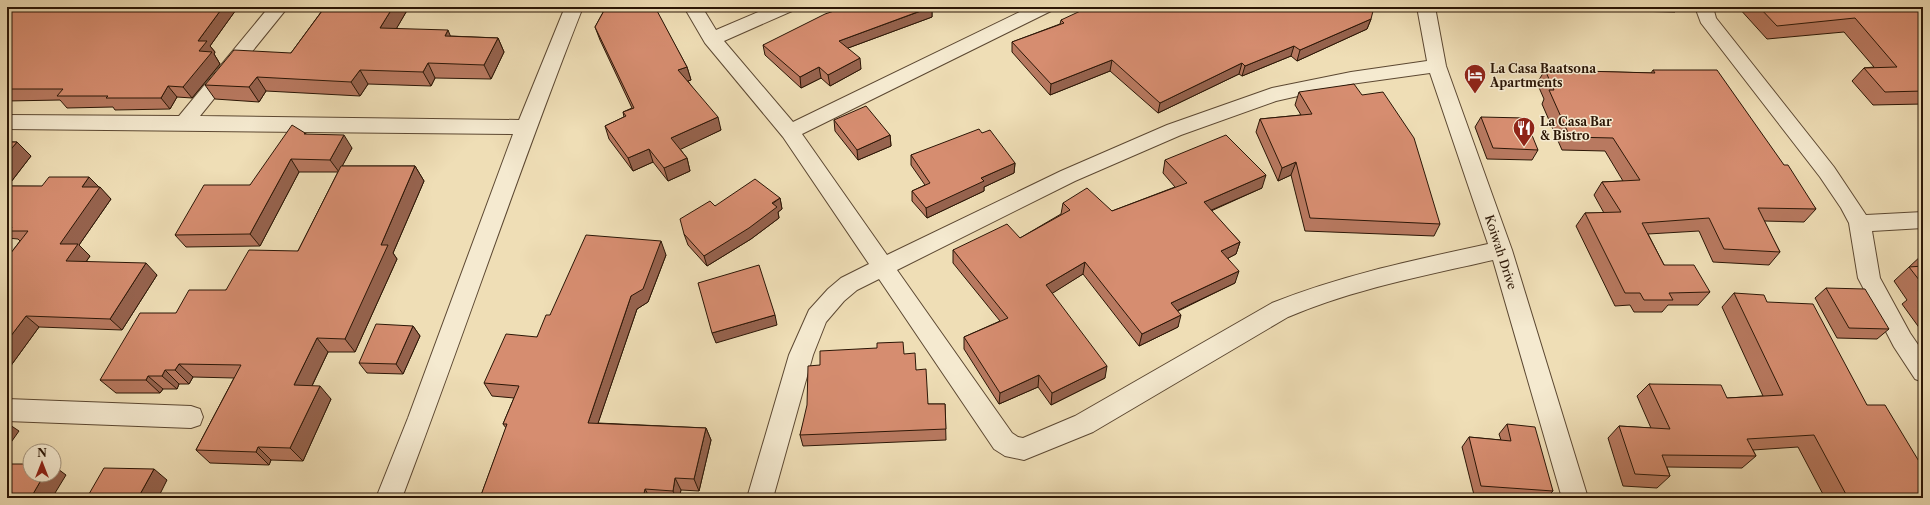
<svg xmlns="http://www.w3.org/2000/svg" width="1930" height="505" font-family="'Libre Caslon Text',serif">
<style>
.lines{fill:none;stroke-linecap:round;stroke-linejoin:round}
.street-casing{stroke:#5c4832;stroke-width:2}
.street{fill:#f5ead0;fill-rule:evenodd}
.wall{fill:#b87960;stroke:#2b1606}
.shaded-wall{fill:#96634e;stroke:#2b1606}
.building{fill:#d68d70;stroke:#2b1606}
.labels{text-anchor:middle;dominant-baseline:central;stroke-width:3;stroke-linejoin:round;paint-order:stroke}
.poi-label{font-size:12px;font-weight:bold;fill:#2b1606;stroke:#f5ead0;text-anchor:start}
.street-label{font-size:12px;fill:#2b1606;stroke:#f5ead0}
</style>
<rect width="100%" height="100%" fill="#efdeb6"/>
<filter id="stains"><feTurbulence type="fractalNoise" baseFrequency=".005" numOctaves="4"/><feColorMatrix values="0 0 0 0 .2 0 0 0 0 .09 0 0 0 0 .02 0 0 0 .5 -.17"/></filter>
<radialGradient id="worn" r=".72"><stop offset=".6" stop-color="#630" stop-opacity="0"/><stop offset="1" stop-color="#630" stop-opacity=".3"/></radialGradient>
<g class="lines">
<g class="street-casing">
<g id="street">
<path d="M269 7H288L200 116 519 120 565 7H583C519 169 464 335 402 498H376L408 418 513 134 7 129V115L179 116Z"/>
<path d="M684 7H702L716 30 770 7H795L792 11 724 41 793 122 1030 7H1054L1051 11 802 134 887 255 1061 171 1167 125 1272 88 1351 72 1427 61 1417 7H1435L1446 66 1512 250 1588 498H1562L1493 260C1423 276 1354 289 1288 317L1093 432 1024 460 1005 456 994 449 879 279 857 290 844 301 826 322 813 355 773 498H747L789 355 809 310 828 289 841 278 869 264 783 137 705 43ZM1430 73 1488 244C1414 260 1342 275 1272 303L1075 416 1023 438 1018 437 1012 433 897 270 1075 181 1181 135 1276 101 1351 84Z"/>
<path d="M1695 7H1713L1716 18 1834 167 1866 215 1923 212V228L1872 231 1880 278 1910 333 1923 352V382L1915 379 1894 347 1858 278 1849 223 1841 208 1820 177 1701 23Z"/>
<path d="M7 399 191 406 200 409 203 417 200 425 191 428 7 421Z"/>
</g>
</g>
<use href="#street" class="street"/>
</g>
<g class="wall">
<path d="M7 7H238L210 46 215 52 214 54 220 64 192 98 177 97 170 109 115 110 113 107 67 108 60 100 7 101Z"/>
<path d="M323 7H409L396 29 450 36 498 38 504 52 491 79 435 78 431 86 368 84 360 96 266 91 259 102 215 99 205 85 291 53 324 8Z"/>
<path d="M606 7H656L657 12 687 67 691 80 688 81 721 130 680 149 687 158 690 171 668 181 653 162 633 171 609 139 605 126 624 117 623 112 632 108 600 40 595 27Z"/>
<path d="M932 7V17L848 48 861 69 830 86 821 78 801 88 765 55 763 45Z"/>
<path d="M1544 7H1679L1675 12 1586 10 1585 7 1545 9Z"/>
<path d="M1738 7H1923V104L1873 105 1852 81 1864 68 1874 67 1844 32 1767 39Z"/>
<path d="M1371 19 1367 29 1297 61 1291 56 1242 76 1239 74 1158 113 1110 71 1050 95 1012 52V42L1060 24 1061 20Z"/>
<path d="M1545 70 1651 73 1653 70 1784 165 1816 209 1804 222 1764 221 1780 252 1769 265 1713 262 1699 231 1648 234 1664 265 1710 292 1698 305H1668L1662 312H1634L1630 305 1615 306 1576 226 1585 213H1604L1594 195 1602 182 1623 181 1605 151 1562 150 1542 104 1544 99 1537 83Z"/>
<path d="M1299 92 1440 224 1434 236 1305 231 1291 175 1278 181 1256 132 1260 119 1301 115 1295 105Z"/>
<path d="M1481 117 1538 150 1532 160 1487 159 1475 127Z"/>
<path d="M834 120 890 135 891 146 858 160 835 131Z"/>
<path d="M305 133 306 134 352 148 342 166H415L424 181 393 253 397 259 355 352H328L312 386 331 399 303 461 271 460 269 465 210 463 196 450 234 378 193 377 189 384H179L177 389H163L160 393H116L100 380 176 313 226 290 298 251 338 172H299L260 246 186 247 175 235 250 185Z"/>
<path d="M982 133 1015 163 1014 173 984 187V191L927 218 912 201V191L925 185 911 165V155Z"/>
<path d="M7 142H17L31 156 8 186 99 187 111 199 79 245 90 256 86 262 157 275 122 330 39 327 7 371V258L20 241 18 239 7 238Z"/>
<path d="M1165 160 1262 188 1211 211 1240 242 1236 254 1228 258 1235 283 1178 311V327L1139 346 1083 274 1052 293 1105 378 1051 405 1038 387 999 404 964 349V337L1000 321 953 263V250L1020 238 1061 214 1063 203 1112 211 1175 187 1163 173Z"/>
<path d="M780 198 782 209 778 212 779 218 751 239 707 266 688 245 684 234 715 206Z"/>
<path d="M1923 254V333L1902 304 1907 300 1894 281Z"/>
<path d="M666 255 648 302 637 309 598 423 706 428 711 440 699 491 681 490 679 498H480L506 428 503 424 514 398 492 396 484 383 537 337 550 315Z"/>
<path d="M1826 288 1889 329 1877 339 1837 338 1815 298Z"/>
<path d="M1734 293 1767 302 1867 405 1923 498H1825L1798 447 1753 450 1756 456 1742 468 1667 467 1670 476 1657 488 1623 486 1608 438 1619 426 1651 428 1637 396 1649 384 1727 398 1763 396 1722 307Z"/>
<path d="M413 326 420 336 403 374 367 373 359 363Z"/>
<path d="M904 354 916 370 928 404H945L946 440 803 446 800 435 820 365Z"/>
<path d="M1507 424 1553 491 1546 498H1522L1474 495 1462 447 1469 437 1501 440 1499 434Z"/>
</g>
<g class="shaded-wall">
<path d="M223 7H238L210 46 215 52 214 54 220 64 192 98 183 87 199 51 198 41Z"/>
<path d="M393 7H409L388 43 380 28Z"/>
<path d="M932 7V17L840 51 839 41Z"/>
<path d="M1371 19 1367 29 1297 61 1300 50Z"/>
<path d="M448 30 454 45 445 36Z"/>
<path d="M498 38 504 52 491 79 484 65Z"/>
<path d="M1294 46 1291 56 1242 76 1245 66Z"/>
<path d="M860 58 861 69 830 86 828 75Z"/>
<path d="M1112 60 1110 71 1050 95 1051 84Z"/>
<path d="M428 63 435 78 431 86 423 72Z"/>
<path d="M1242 63 1239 74 1158 113 1160 103Z"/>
<path d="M687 67 691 80 682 83 678 70Z"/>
<path d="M819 67 821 78 801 88 800 77Z"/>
<path d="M360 70 368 84 360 96 351 82Z"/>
<path d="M257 77 266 91 259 102 249 87Z"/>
<path d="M168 86 177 97 170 109 161 98Z"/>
<path d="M718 117 721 130 675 152 671 138Z"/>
<path d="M344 135 352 148 339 172 330 160Z"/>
<path d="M890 135 891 146 858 160 857 150Z"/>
<path d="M17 142 31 156 7 187V154Z"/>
<path d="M649 149 653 162 633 171 628 158Z"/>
<path d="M687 158 690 171 668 181 664 168Z"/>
<path d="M291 159 299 172 260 246 250 234Z"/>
<path d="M1296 162 1291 175 1278 181 1282 168Z"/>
<path d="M1015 163 1014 173 984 187V191L927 218 926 208 981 178Z"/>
<path d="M415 166 424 181 393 253 397 259 355 352 345 339 381 245Z"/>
<path d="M1266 175 1262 188 1200 215 1204 202Z"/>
<path d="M89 177 100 188V187L111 199 79 245 90 256 78 273 66 261 60 244 82 187Z"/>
<path d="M780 198 782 209 778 212 779 218 751 239 707 266 704 256Z"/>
<path d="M661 241 666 255 648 302 637 309 594 435 588 423 631 296Z"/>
<path d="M1240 242 1236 254 1217 264 1221 251Z"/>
<path d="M1085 262 1083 274 1045 298 1046 285Z"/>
<path d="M146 263 157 275 122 330 110 319Z"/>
<path d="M1239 271 1235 283 1168 315 1171 303Z"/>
<path d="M775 315 777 325 716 343 712 333Z"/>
<path d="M1181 315 1178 327 1139 346 1142 334Z"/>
<path d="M26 316 39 327 7 371V341Z"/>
<path d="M413 326 420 336 403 374 396 364Z"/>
<path d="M317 338 328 352 306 398 294 385Z"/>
<path d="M179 364 193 377 189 384 175 370Z"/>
<path d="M1107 366 1105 378 1051 405 1052 393Z"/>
<path d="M165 370 179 384 177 389 162 376Z"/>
<path d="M1039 375 1038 387 999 404 1000 393Z"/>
<path d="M148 376 163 389 160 393 146 380Z"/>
<path d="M320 386 331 399 303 461 290 448Z"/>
<path d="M7 423 19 431 7 448Z"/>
<path d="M706 428 711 440 699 491 694 479Z"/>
<path d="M258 447 271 460 269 465 256 452Z"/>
<path d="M54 466 66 475 52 498 33 494 44 475H54Z"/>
<path d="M154 469 167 480 158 498H138Z"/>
<path d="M675 478 681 490 679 498H676L673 491Z"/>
<path d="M645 489 650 498H643Z"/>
</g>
<g class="building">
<path d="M7 7H223L198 41H207L199 51 212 52 183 87 168 86 161 98H106L108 96H57L63 89H7Z"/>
<path d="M325 7H393L380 28 448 30 445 36 498 38 484 65 428 63 423 72 360 70 351 82 257 77 249 87 205 85 234 50 291 53Z"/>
<path d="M606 7H655L687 67 678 70 718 117 671 138 687 158 664 168 649 149 628 158 605 126 626 116 623 112 634 108 595 27Z"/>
<path d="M846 7H931L839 41 860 58 828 75 819 67 800 77 763 45 825 14Z"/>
<path d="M1089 7H1374L1371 19 1300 50 1294 46 1245 66 1242 63 1160 103 1112 60 1051 84 1012 42 1064 23 1061 20Z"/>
<path d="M1759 7H1923V91L1885 92 1864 68 1897 67 1855 18 1777 26Z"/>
<path d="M1545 70 1655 73 1653 70H1717L1784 165H1788L1816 209 1758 208 1780 252 1724 249 1709 218 1642 223 1664 265H1694L1710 292 1669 293 1673 300H1644L1640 293H1625L1585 213 1621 212 1602 182 1640 180 1613 138 1570 137 1549 90H1554Z"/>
<path d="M1354 84 1362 95 1383 92 1414 138 1440 224 1310 218 1296 162 1282 168 1260 119 1312 114 1299 92Z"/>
<path d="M866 106 890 135 857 150 834 120Z"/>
<path d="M1481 117 1525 118 1538 150 1493 148Z"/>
<path d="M292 125 305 133 304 134 344 135 330 160 291 159 250 234 175 235 204 185H250Z"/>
<path d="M979 129 982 133 990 130 1015 163 981 178 984 181 926 208 912 191 930 183 911 155Z"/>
<path d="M1226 135 1266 175 1204 202 1240 242 1221 251 1239 271 1171 303 1181 315 1142 334 1085 262 1046 285 1107 366 1052 393 1039 375 1000 393 964 337 1008 318 953 250 1007 224 1020 238 1070 210 1063 203 1087 188 1112 211 1187 183 1165 160Z"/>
<path d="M7 142H17L7 154Z"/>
<path d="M341 166H415L381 245H388L345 339 317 338 294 385 320 386 290 448 258 447 256 452 196 450 241 365 179 364 175 370H165L162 376H148L146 380H100L140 313H176L189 290H226L249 250 298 251Z"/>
<path d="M49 177H89L82 187H100L60 244H78L66 261 146 263 110 319 26 316 7 341V258L28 231H10L12 227H7V186H42Z"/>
<path d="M755 179 780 198 772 203 777 207 749 228 704 256 684 234 680 219 710 201 715 206Z"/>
<path d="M586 235 661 241 643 289 631 296 588 423 706 428 694 479 675 478 673 491 645 489 643 498H480L507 424H503L519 386 484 383 506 334 537 337 546 315H550Z"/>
<path d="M759 265 775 315 712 333 698 283Z"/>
<path d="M1923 266V285L1909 267Z"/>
<path d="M1826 288 1865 289 1889 329 1849 328Z"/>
<path d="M1918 290H1923V296Z"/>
<path d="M1734 293 1764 295 1767 302 1813 304 1867 405H1885L1923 468V498H1848L1814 435 1747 439 1756 456 1662 455 1670 476 1635 474 1619 426 1670 429 1649 384 1721 385 1727 398 1783 395Z"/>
<path d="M376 324 413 326 396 364 359 363Z"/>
<path d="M903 342 904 354 915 353 916 370 926 369 928 404H945L946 429 800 435 807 405 808 366 820 365V351L877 348V343Z"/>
<path d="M1507 424 1535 427 1553 491 1481 486 1469 437 1511 441Z"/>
<path d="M7 464H30V475H44L33 494H89L104 468 154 469 138 498H7Z"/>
<path d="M1316 496 1317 498H1237Z"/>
<path d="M879 497 904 498H879Z"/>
<path d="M950 497V498H923Z"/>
</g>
<defs>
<g id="hotel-pin" transform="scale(1.15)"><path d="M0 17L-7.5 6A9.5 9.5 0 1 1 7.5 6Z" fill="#8f2418" stroke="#f5ead0"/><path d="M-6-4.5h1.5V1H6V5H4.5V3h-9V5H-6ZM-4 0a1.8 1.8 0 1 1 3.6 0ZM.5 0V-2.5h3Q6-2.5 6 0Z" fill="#fff"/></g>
<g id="restaurant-pin" transform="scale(1.15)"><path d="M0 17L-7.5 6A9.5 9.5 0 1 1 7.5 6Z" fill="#8f2418" stroke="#f5ead0"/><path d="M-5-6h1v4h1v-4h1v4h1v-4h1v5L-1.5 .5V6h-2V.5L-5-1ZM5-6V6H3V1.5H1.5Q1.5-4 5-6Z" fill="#fff"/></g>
</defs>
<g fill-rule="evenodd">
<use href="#hotel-pin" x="1475" y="75"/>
<use href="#restaurant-pin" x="1524" y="128"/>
</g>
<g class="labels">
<g class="poi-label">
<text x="1490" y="68">La Casa Baatsona<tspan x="1490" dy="14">Apartments</tspan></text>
<text x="1540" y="121">La Casa Bar<tspan x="1540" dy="14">&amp; Bistro</tspan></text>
</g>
<g class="street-label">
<text transform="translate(1501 252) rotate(72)">Koiwah Drive</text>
</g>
</g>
<rect width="1930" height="505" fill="none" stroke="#efdeb6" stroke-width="24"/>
<rect x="8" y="8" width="1914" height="489" fill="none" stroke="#2b1606" stroke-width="2"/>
<rect x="12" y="12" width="1906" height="481" fill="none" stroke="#2b1606"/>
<g transform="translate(42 463)"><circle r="19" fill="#f5ead0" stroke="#a4957f"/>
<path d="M0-3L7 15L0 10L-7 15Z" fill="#8f2418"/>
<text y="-6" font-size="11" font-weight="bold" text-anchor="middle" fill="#2b1606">N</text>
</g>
<rect width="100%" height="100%" filter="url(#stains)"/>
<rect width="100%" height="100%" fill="url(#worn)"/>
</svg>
